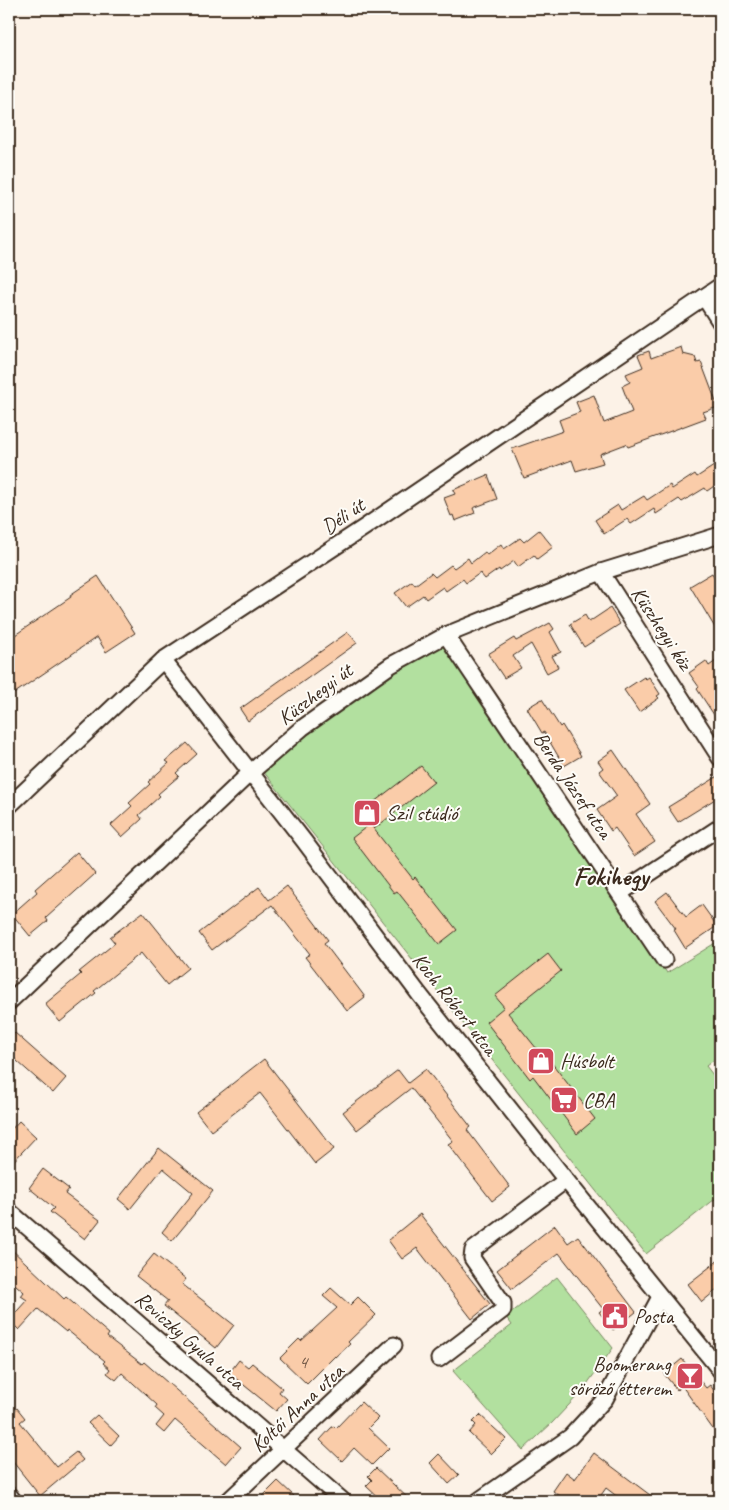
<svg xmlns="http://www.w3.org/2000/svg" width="729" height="1510" font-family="Caveat,sans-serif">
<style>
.green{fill:#b2e09f;stroke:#76855e}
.building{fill:#facca9;stroke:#3b2a1e}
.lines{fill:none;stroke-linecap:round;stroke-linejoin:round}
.minor-casing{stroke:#3b2a1e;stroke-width:19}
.minor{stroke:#fdfcf7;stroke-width:15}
.labels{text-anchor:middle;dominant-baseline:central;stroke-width:4;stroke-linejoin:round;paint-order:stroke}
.number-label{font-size:19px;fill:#6b5241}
.street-label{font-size:21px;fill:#3b2a1e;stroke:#fdfcf7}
.poi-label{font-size:21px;fill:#3b2a1e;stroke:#fdfcf7;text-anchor:start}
.district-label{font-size:26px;font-weight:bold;fill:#3b2a1e;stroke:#fdfcf7}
</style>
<rect width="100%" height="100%" fill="#fcf2e7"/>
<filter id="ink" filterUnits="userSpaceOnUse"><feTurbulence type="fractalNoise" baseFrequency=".02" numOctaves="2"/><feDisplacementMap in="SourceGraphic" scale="10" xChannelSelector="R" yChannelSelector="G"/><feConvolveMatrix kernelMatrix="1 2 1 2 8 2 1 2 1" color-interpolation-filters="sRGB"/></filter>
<g filter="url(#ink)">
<g class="green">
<path d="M446 644 667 973 720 940V1055L706 1066 720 1084V1195L646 1254 263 771C305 734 350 697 399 670 414 661 430 653 446 644Z"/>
<path d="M557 1277 613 1348 582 1391 552 1423 523 1450 453 1371 512 1325 506 1317Z"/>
</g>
<g class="building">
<path d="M681 347 683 354 695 357 697 363 701 362 718 407 703 412 706 418 628 447 626 444 600 454 603 463 576 471 572 460 524 478 512 449 563 431 559 420 580 412 576 402 594 395 604 423 632 412 622 386 630 382 626 374 643 367 638 355 649 351 651 358Z"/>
<path d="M720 462V482L707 491 705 488 682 502 679 499 656 514 654 509 631 524 627 519 604 534 595 520 618 505 621 510 644 496 647 500 670 485 672 489 695 474 697 477Z"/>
<path d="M488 475 497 499 473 508 475 513 455 521 453 515 451 516 444 498 455 494 453 490Z"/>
<path d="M539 530 553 547 537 559 534 555 518 567 514 561 500 571 499 569 485 579 480 573 466 583 463 579 446 591 443 587 426 599 423 595 406 607 395 593 412 581 415 585 431 573 435 577 451 565 454 568 468 558 471 563 485 552 487 555 501 544 504 549 520 538 524 542Z"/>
<path d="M712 573 720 587V636L690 586Z"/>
<path d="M98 576 135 633 106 652 97 637 9 697V639L71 597 70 595Z"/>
<path d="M610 608 620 624 584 647 570 624 585 615 589 622Z"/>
<path d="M550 623 554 629 550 632 561 652 552 656 558 667 547 673 531 644 513 656 521 668 504 678 488 654 514 638 516 641Z"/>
<path d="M348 632 357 643 248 721 240 709Z"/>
<path d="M720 658V724L697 689 699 687 689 673 706 661 709 666Z"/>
<path d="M644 677 646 679 649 677 660 694 657 696 659 698 639 712 624 690Z"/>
<path d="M542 699 560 727 562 725 581 756 564 766 544 732 542 733 527 708Z"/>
<path d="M187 743 197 754 176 773 179 776 158 794 160 796 139 815 142 819 122 837 111 825 132 806 129 803 150 784 148 782 169 763 166 761Z"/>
<path d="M613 750 650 804 636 814 655 842 634 856 615 828 611 831 597 810 617 796 599 771 603 768 598 761Z"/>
<path d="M421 766 434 782 374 829 361 812Z"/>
<path d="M720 775V796L678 822 668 807Z"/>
<path d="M370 824 413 879 415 877 457 930 439 944 397 891 394 893 352 838Z"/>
<path d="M77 852 95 874 46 918 48 921 30 936 12 914 37 892 35 889Z"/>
<path d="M287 886 328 940 324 943 365 997 347 1011 305 957 310 954 272 905 212 950 199 933 259 887 269 900Z"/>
<path d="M667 892 686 917 702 905 717 926 685 948 674 930 676 929 655 901Z"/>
<path d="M143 912 188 968 167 985 141 953 94 991 96 993 60 1022 45 1004 81 974 79 972 115 943 110 937Z"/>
<path d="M548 954 561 971 508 1013 549 1064 551 1062 595 1119 577 1134 533 1076 530 1079 486 1022 504 1007 495 996Z"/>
<path d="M15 1033 66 1078 53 1093 9 1054V1039Z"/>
<path d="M264 1059 334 1149 315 1164 260 1093 211 1131 196 1112Z"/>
<path d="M426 1069 471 1127 467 1130 510 1187 492 1201 448 1144 453 1141 411 1088 357 1130 343 1112 398 1070 408 1083Z"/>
<path d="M19 1121 36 1137 9 1166V1132Z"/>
<path d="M159 1148 213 1191 172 1241 162 1232 193 1193 163 1168 130 1209 118 1199Z"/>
<path d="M43 1169 69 1189 65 1194 100 1220 85 1239 50 1212 54 1208 29 1188Z"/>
<path d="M420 1214 490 1304 472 1319 417 1248 402 1259 388 1240Z"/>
<path d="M555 1225 568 1243 578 1236 636 1312 613 1330 599 1312 603 1309 559 1253 512 1289 497 1270Z"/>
<path d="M9 1247 64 1299 66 1297 109 1334 107 1337 142 1364 144 1362 241 1447 226 1464 175 1420 164 1433 156 1426 164 1416 155 1408 157 1405 122 1373 116 1380 107 1373 110 1369 103 1363 105 1361 67 1330 66 1332 38 1309 19 1330 9 1320 27 1300 21 1296 24 1292 9 1279Z"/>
<path d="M154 1254 186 1279 182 1284 234 1325 216 1348 164 1306 168 1301 136 1276Z"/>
<path d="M720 1259V1287L702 1302 688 1284Z"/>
<path d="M331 1288 350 1305 358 1297 376 1315 348 1342 350 1344 336 1357 335 1356 307 1384 280 1358 299 1339 301 1341 337 1308 323 1296Z"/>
<path d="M682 1359 706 1388 710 1385 720 1399V1439L682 1386 677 1390 664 1374Z"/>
<path d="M239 1360 248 1367 252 1363 282 1388 279 1392 287 1399 276 1411 229 1373Z"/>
<path d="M361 1402 378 1418 368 1428 389 1448 372 1465 354 1448 342 1461 320 1440 331 1428 334 1426 336 1428Z"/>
<path d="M9 1407 13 1412 17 1408 25 1418 20 1422 57 1467 76 1452 83 1460 40 1496 9 1457Z"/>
<path d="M97 1415 119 1436 111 1445 88 1423Z"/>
<path d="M480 1415 506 1439 491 1454 469 1433 476 1425 473 1422Z"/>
<path d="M594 1453 658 1501H623L606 1488 597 1501H567L553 1491 566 1472 575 1479Z"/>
<path d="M439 1454 459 1475 449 1484 430 1463Z"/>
<path d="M376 1468 411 1501H382L366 1486 372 1480 368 1476Z"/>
<path d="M278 1481 294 1496 289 1501H258Z"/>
</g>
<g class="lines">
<g class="minor-casing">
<g id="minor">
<path d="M704 297 720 322"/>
<path d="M601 572 720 758"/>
<path d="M446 635 664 960"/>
<path d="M163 660 304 841 419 994 566 1180 720 1370"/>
<path d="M9 806 163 660 365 527 720 286"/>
<path d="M620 893 720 827"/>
<path d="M9 1002 250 773 302 728 391 665 446 635 601 572 720 535"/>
<path d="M9 1211 343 1501"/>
<path d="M439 1359 503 1310V1303L472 1258 473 1250 566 1180"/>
<path d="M9 1495 14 1501"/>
<path d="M228 1501 394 1345"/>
<path d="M478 1501 570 1437 605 1399 660 1297"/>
</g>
</g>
<use href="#minor" class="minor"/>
</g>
</g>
<defs>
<g id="shop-square" transform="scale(1.4375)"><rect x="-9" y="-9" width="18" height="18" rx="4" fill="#d1495b" stroke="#fdfcf7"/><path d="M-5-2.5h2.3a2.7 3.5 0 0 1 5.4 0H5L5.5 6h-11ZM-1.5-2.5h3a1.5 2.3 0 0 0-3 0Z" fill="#fff"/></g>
<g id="supermarket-square" transform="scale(1.4375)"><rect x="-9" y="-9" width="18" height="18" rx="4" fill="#d1495b" stroke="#fdfcf7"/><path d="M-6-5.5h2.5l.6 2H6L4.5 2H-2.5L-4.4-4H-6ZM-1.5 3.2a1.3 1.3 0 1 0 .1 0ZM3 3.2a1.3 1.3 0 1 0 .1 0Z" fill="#fff"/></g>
<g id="civic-square" transform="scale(1.4375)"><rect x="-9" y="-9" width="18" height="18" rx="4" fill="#d1495b" stroke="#fdfcf7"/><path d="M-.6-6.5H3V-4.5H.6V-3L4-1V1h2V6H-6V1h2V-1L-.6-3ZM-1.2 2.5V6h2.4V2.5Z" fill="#fff"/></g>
<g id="bar-square" transform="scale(1.4375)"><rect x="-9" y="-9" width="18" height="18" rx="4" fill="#d1495b" stroke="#fdfcf7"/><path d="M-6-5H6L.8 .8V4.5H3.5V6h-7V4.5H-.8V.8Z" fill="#fff"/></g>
</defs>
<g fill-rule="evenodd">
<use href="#shop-square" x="367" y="813"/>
<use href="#shop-square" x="541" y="1061"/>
<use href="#supermarket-square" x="564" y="1100"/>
<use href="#civic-square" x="615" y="1316"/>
<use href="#bar-square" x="690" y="1376"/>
</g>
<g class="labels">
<g class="number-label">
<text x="303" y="1362">4</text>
</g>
<g class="street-label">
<text transform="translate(343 516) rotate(-34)">Déli út</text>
<text transform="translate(662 628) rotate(57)">Küszhegyi köz</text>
<text transform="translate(315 694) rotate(-37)">Küszhegyi út</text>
<text transform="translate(573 785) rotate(56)">Berda József utca</text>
<text transform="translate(455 1004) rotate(52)">Koch Róbert utca</text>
<text transform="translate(190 1340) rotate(41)">Reviczky Gyula utca</text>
<text transform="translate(297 1408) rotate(-43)">Koltói Anna utca</text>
</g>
<g class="poi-label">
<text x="386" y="813">Szil stúdió</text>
<text x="560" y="1061">Húsbolt</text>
<text x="583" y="1100">CBA</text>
<text x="634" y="1316">Posta</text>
<text x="671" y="1364" text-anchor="end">Boomerang<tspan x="671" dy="24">söröző étterem</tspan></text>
</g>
<g class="district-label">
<text x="611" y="876">Fokihegy</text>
</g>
</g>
<rect width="729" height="1510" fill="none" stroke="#fdfcf7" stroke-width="30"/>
<rect x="15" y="15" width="699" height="1480" fill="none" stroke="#3b2a1e" stroke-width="2" filter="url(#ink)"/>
</svg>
